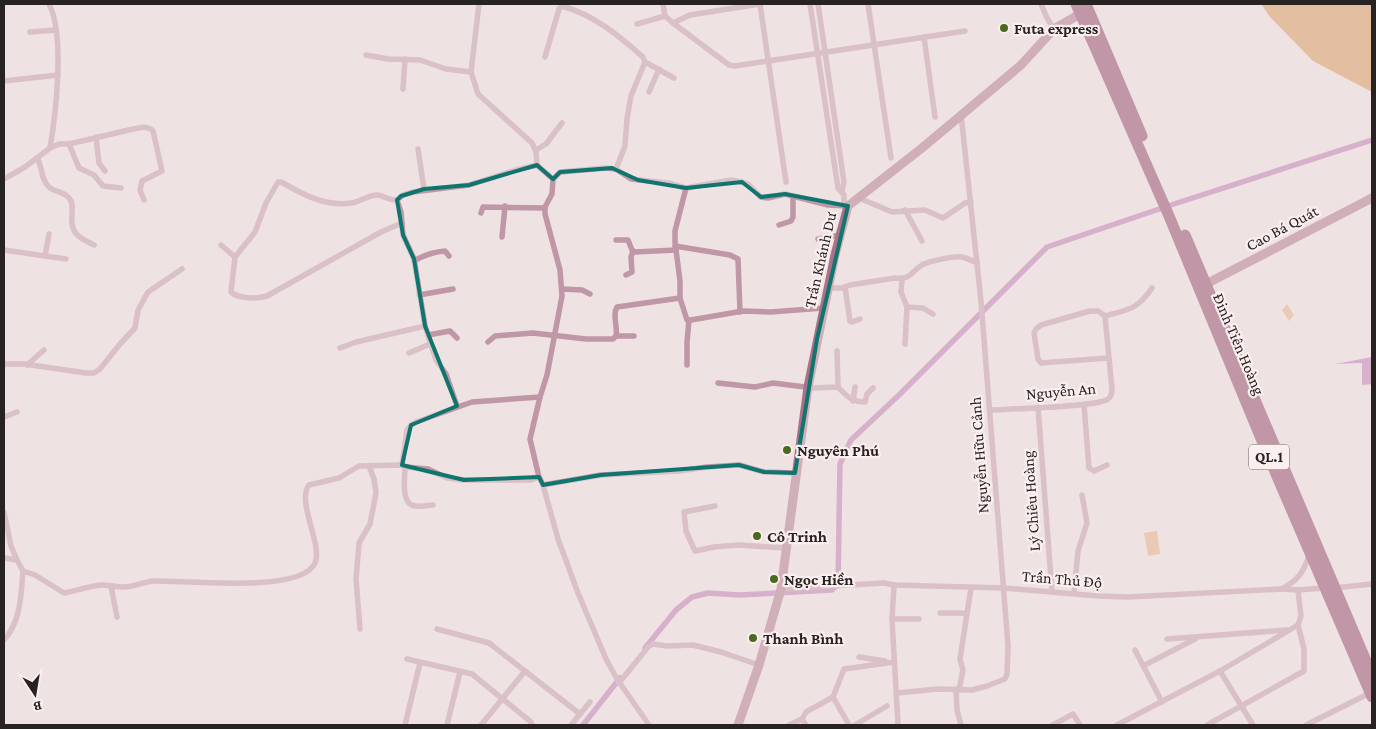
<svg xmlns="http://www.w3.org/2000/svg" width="1376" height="729" font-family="'Crimson Pro',serif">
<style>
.green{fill:#e4ad7f}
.forest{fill:#d79251}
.water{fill:#bb76b2}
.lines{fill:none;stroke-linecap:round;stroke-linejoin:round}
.canal{stroke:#bb76b2;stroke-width:5.5}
.street{stroke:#c097a6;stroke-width:5.5}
.secondary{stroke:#ab7188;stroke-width:9}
.highway{stroke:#8b3b5f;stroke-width:11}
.marked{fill:none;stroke:#0f766e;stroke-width:4;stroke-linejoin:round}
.poi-dot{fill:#4a6a1f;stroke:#fdefef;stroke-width:2}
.labels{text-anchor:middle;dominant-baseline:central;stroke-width:4.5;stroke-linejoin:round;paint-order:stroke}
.shield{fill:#fdefef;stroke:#686060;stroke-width:1}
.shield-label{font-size:15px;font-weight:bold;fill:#282323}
.poi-label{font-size:16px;font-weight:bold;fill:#282323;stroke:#fdefef;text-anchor:start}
.street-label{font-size:16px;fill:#282323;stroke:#fdefef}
</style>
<rect width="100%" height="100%" fill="#efe2e2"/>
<g class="green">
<path d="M1287 304 1294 315 1289 321 1282 310Z"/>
<path d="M1157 531 1160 554 1148 556 1144 533Z"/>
</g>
<path class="forest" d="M1261 4H1372V92L1313 61 1270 17Z"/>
<path class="water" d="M1372 357V384L1362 385V363L1335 364Z"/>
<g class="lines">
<g class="canal">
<path d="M645 648 676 610 692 597 708 593 739 595 832 590 838 584 840 464 851 440 899 395 1047 247 1177 203 1372 140"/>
<path d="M583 725 620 678"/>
</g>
<g class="street">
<path d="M479 4 471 72 478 94 532 143 536 152 537 165 553 179"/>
<path d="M663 4 665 16 673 23 729 65 735 66 965 31"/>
<path d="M760 4 786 182"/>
<path d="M810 4 838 188 844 195V206"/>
<path d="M818 4 844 182 842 191"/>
<path d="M868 4 891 158"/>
<path d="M1041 4 1047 18 1054 29"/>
<path d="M673 23 690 15 760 4"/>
<path d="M637 24 665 16"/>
<path d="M30 32 56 30"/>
<path d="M924 37 935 117"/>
<path d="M366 55 388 59 420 60 446 69 471 72"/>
<path d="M545 57 559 9 562 6C594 15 618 35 643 57L645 62 674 78"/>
<path d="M4 81 58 75"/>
<path d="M403 89 405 59"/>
<path d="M649 92 659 69"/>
<path d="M96 137 99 163 105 171"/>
<path d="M69 144 79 168 94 175 103 186 121 188"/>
<path d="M50 148 59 144H69L133 129C140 128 148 125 153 131L162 171 142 181 140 190 144 200"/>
<path d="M418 149 424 189"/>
<path d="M536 150 546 144 562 123"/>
<path d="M37 158C43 167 40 179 49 187 55 193 66 191 71 201 73 205 72 209 72 213 70 233 77 237 94 245"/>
<path d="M616 169 625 146 627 119 631 96 645 62"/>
<path d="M4 179 25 167 50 148C56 113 65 34 49 4"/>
<path d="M686 188 675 231V242L680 281V298L687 320H691L743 311 771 312 823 308"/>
<path d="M859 198 892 212 925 210 943 218 965 203 971 202"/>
<path d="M397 200C389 201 385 196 378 195 370 194 360 202 352 203 325 207 304 195 281 182H278L266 203 255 232 235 257 231 292C238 299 257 299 267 296L381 232 402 223"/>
<path d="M905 210 922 241"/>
<path d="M481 213 483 207 545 208"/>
<path d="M779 225 791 221 793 217V196"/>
<path d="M502 237 505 206"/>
<path d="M818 239 840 235"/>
<path d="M616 240H628L632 250 635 252 676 250"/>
<path d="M221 245 235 257"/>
<path d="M675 246 730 255 738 259 740 312"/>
<path d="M4 250 66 259"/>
<path d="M45 256 49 234"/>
<path d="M414 261C424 255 433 252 445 251L449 256"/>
<path d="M626 275 632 272 631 257 633 251"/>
<path d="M902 279 901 292 907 307 905 344"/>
<path d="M845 287 850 321 852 322 860 319"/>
<path d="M828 288H842L850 285 895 278C911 280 911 272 922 265 929 261 954 256 962 257 967 258 972 261 977 263"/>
<path d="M562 289 582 290 590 294"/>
<path d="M419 295 453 289"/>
<path d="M907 307 923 308 933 314"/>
<path d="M428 335 450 331 457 338"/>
<path d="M616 336H634"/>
<path d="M488 342 495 336 533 333 586 339H613L616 336C618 327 612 315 617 307L680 298"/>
<path d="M340 348 356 342 425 326"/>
<path d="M837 351 838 387"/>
<path d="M409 353 430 344"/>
<path d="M1108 358 1041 363 1038 359 1034 333 1036 329 1041 325 1090 311H1098L1105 316C1129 309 1137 310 1152 288"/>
<path d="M4 364H24L86 373H94L100 369 120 344 135 328 138 310 148 292 182 269"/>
<path d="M27 365 44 350"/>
<path d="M687 365V342L689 320"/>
<path d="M718 383 755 387 773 383 813 388 838 387C846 396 853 402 865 402L867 394 873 388"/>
<path d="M853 401 855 387"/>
<path d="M1084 405 1089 468 1094 471 1107 465"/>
<path d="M457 406 446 374 436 360 425 326 414 259 403 235 401 212 397 200 403 195 413 192 469 185 516 170 537 165"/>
<path d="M1038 407 1052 592"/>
<path d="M990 410C1009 409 1098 407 1108 399 1111 397 1112 392 1112 389L1105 316"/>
<path d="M4 417 17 412"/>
<path d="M402 465 407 430 411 425 416 422 472 402 540 397"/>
<path d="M405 467C405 477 400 505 416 506 421 507 427 505 433 505"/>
<path d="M543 485 601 475 679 471 707 467 739 465 764 472 795 473"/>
<path d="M715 506 684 512 686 531 695 551 714 547 738 545 786 548"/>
<path d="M4 512 11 546 17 560"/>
<path d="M4 558 17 560 23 571 35 575 64 593C76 591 89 586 101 585 109 585 116 587 124 587 134 587 143 582 153 581 183 580 302 594 315 563 323 545 296 501 309 485L339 478 359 466 402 465 405 467 428 469 447 478 464 480H531L539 477"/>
<path d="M894 585 892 619 898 725"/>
<path d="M111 586 117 617"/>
<path d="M1334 588 1372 584"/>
<path d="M781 589 884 583 894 585 1004 588 1098 596 1128 597 1282 589 1298 590 1324 588"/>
<path d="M1282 589C1298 580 1304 572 1309 555"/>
<path d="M1074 593 1078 551 1087 523 1082 495"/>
<path d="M940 613H961L967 614"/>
<path d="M892 619H919"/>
<path d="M360 629 356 579 359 543 370 524 376 493 374 479 369 466"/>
<path d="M437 629 489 643 580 714"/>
<path d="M1167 639 1287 630"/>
<path d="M4 640C21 621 21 595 23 571"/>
<path d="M1135 650 1162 702"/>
<path d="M859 657 885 661"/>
<path d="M407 659 472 674 531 722 532 725"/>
<path d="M1143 666 1195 639"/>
<path d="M1220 671 1253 725"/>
<path d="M619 683 648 647 653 644 667 646 693 645 721 652 759 665"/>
<path d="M956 689 957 710 961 725"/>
<path d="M959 690 963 670 960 659 971 588"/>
<path d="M897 693 937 689 972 690 987 686 1005 679 1007 674 1008 646 981 301 961 114"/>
<path d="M833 697 844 669 894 662"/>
<path d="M405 725 420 663"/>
<path d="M447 725 460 672"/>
<path d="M481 725 525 671"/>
<path d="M571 725 590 702"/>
<path d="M649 725 617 679 606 659 578 593 558 539 543 485 539 477 530 439 540 397 547 375 562 296 560 270 545 214V207L552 194 553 179 560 172 605 168 616 169 631 179 668 183 686 188 731 180 742 182 748 184 761 197 768 198 785 194 828 205 848 206"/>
<path d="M789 725 802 719"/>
<path d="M806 725 802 719 806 712 833 697 849 725"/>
<path d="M855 725 887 706"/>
<path d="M1053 725 1073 714 1080 725"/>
<path d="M1117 725 1220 671 1298 625 1301 616 1298 590"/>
<path d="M1207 725 1304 671V649L1298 625"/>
<path d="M1306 725 1370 693"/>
</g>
<g class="secondary">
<path d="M1206 284 1372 198"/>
<path d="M738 725 759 665 781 589 808 387 835 255 848 206 922 148 1021 65 1054 29 1080 14"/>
</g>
<g class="highway">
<path d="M1076 4 1169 216 1267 453 1372 697"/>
<path d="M1086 4 1142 136"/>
<path d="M1185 235 1372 675"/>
</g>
</g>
<path d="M0 0H1376V729H0ZM537 165 553 179 560 172 612 168 638 180 686 188 742 182 761 197 785 194 848 206 817 339 795 473 764 472 739 465 601 475 543 485 539 477 464 480 402 465 411 425 457 406 425 326 414 259 403 235 397 200 401 196 424 189 469 185Z" fill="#efe2e2" fill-opacity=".55" fill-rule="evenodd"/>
<path class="marked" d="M537 165 553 179 560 172 612 168 638 180 686 188 742 182 761 197 785 194 848 206 817 339 795 473 764 472 739 465 601 475 543 485 539 477 464 480 402 465 411 425 457 406 425 326 414 259 403 235 397 200 401 196 424 189 469 185Z"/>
<g class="poi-dot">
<circle cx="1004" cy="28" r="5"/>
<circle cx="787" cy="450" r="5"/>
<circle cx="757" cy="536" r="5"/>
<circle cx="774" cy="579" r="5"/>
<circle cx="753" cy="638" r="5"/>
</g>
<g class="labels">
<rect class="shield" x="1249" y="444.5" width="40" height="25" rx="4"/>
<g class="shield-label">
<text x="1269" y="457">QL.1</text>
</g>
<g class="poi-label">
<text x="1014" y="28">Futa express</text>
<text x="797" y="450">Nguyên Phú</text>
<text x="767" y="536">Cô Trinh</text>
<text x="784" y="579">Ngọc Hiền</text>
<text x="763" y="638">Thanh Bình</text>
</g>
<g class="street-label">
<text transform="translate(1282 228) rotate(-28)">Cao Bá Quát</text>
<text transform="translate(820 260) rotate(-77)">Trần Khánh Dư</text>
<text transform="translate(1239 344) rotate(67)">Đinh Tiên Hoàng</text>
<text transform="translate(1061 391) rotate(-5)">Nguyễn An</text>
<text transform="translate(979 455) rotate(-94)">Nguyễn Hữu Cảnh</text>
<text transform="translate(1031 501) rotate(-94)">Lý Chiêu Hoàng</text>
<text transform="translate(1062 579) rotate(5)">Trần Thủ Độ</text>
</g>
</g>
<rect width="1376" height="729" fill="none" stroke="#282323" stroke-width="10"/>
<g transform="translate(35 694) rotate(168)" stroke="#fdefef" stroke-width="4" paint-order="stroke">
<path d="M0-4L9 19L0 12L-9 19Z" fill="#282323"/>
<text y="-8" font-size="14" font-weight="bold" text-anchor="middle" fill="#282323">B</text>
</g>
</svg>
